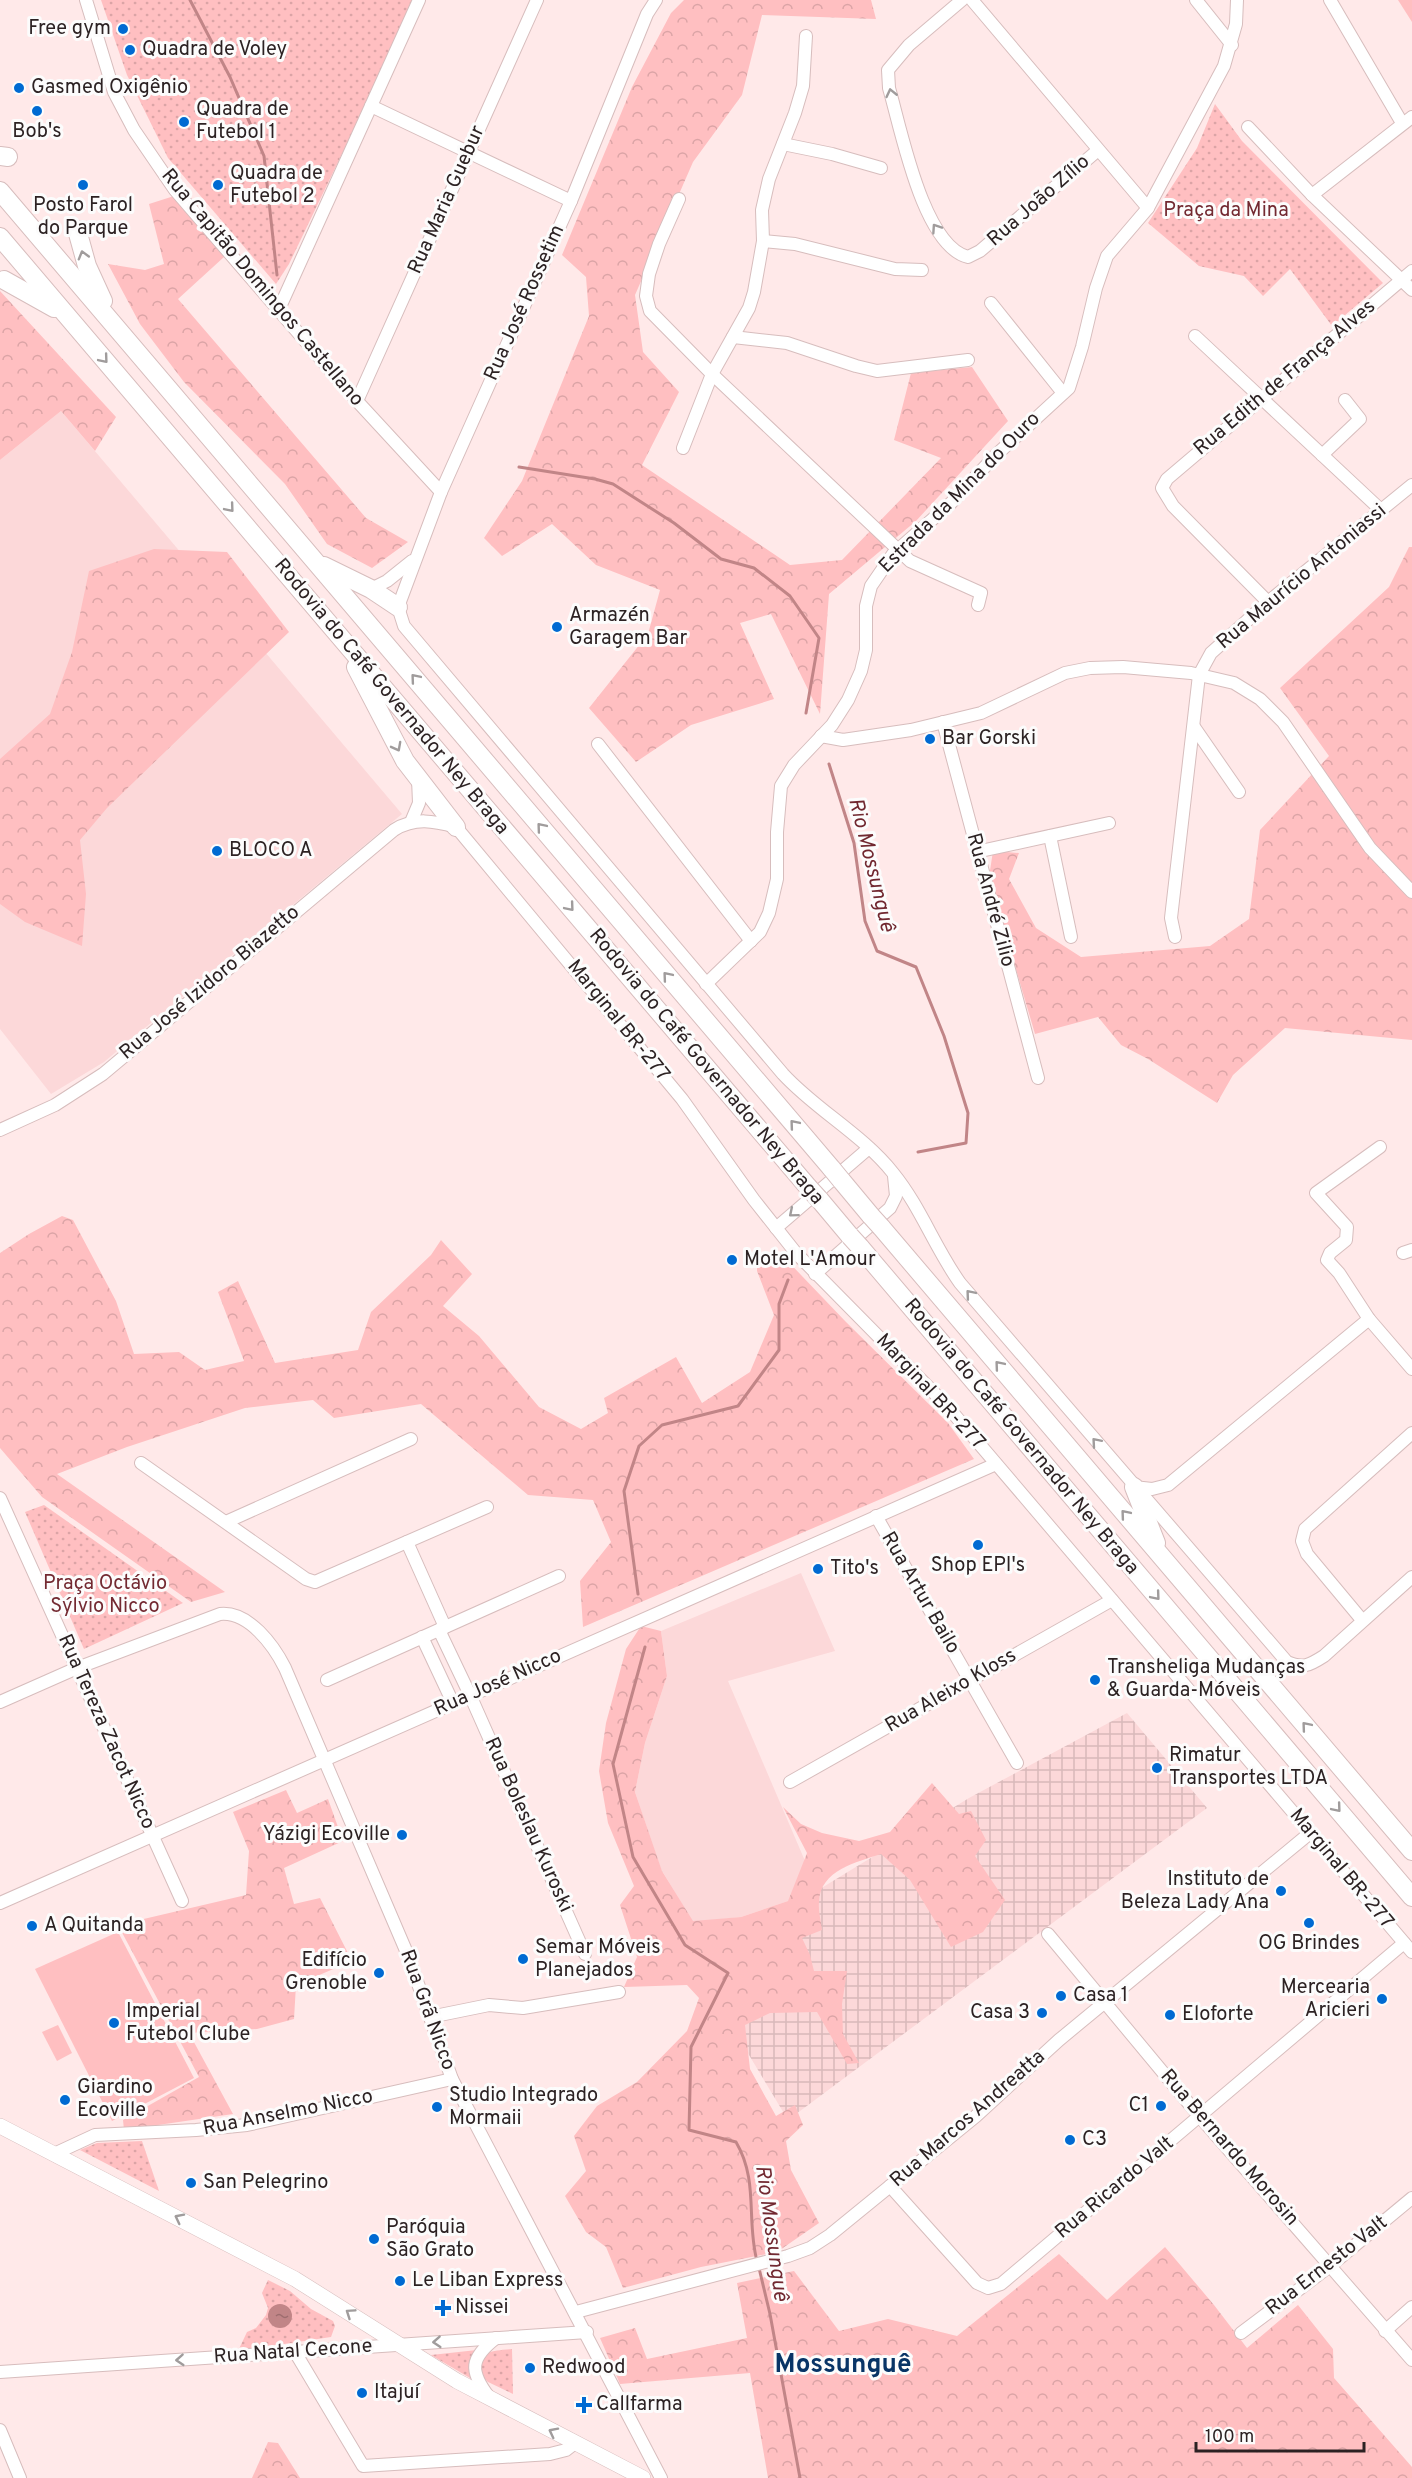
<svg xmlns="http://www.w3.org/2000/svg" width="1412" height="2478" font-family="Overpass,sans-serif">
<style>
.built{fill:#fcd8d9}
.industrial{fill:url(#industrial-grid)}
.grass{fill:#ffbfc1}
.forest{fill:url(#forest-crowns)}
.park{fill:url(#park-dots)}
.water{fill:url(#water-ripples)}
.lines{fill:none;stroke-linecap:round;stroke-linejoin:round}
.stream{stroke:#c18587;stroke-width:3}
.minor-casing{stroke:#d7bdbd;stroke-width:14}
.major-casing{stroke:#d7bdbd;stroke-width:16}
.highway-casing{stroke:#d7bdbd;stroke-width:20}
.minor{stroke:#fff;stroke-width:12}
.major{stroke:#fff;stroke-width:15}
.highway{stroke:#fff;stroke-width:18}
.highway-bridge-casing{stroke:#d7bdbd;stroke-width:20;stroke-linecap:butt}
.highway-bridge{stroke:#fff;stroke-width:18}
.oneway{stroke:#a09c9c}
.poi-dot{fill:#006ad2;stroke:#fcfcfc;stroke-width:2}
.labels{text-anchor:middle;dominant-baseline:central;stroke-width:6;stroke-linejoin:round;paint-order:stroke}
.poi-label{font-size:20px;fill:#2c2223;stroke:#fcfcfc;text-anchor:start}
.street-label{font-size:20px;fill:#2c2223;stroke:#fcfcfc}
.park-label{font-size:20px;fill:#732931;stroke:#fcfcfc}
.water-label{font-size:21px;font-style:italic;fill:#712830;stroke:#fcfcfc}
.district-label{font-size:26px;font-weight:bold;fill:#083466;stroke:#fcfcfc}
</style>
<defs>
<pattern id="industrial-grid" width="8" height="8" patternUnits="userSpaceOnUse" patternTransform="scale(1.5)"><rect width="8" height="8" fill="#fcd8d9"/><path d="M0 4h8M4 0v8" fill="none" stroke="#d8b9ba"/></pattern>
<pattern id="forest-crowns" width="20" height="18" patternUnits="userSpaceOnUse" patternTransform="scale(1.5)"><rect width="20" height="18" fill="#ffbfc1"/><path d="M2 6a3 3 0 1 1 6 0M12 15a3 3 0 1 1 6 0" fill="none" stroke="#dba4a6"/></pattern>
<pattern id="park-dots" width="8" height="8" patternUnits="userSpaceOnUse" patternTransform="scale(1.5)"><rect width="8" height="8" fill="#ffbfc1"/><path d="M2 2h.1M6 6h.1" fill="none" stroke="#dba4a6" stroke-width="1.8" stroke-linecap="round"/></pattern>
<pattern id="water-ripples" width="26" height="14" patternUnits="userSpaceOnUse" patternTransform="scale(1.5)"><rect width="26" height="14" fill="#c18587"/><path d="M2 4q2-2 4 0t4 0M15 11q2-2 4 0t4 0" fill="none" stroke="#9d6c6e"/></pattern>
</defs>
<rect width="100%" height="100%" fill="#ffe9e9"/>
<g class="built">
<path d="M61 411 402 814 104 1062 51 1094 0 1029V460Z"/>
<path d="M801 1573 835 1651 728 1681 811 1875 788 1901 741 1917 693 1922 661 1869 635 1792 645 1743 667 1676 661 1631Z"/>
</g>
<path class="industrial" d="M1127 1713 1207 1808 788 2120 695 1965 969 1798Z"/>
<g class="grass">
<path d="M118 1932 194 2078 112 2121 35 1969Z"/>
<path d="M58 2025 72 2053 57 2061 42 2032Z"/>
</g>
<g class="forest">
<path d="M684 0H871L876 19 762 15 742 95 693 162 635 295 643 352 679 392 642 465 790 565 842 560 941 458 894 440 911 373 972 367 1008 421 916 521 829 594 820 714 771 614 740 623 774 699 691 725 636 762 589 708 648 634 660 590 596 565 552 524 502 556 484 538 522 481 589 316 586 277 562 255 632 87 671 13Z"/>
<path d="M1398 0H1412V22Z"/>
<path d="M174 196 224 257 178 299 366 518 408 542 372 568 327 544 285 484 184 382 140 324 108 264 145 270 164 264 149 204Z"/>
<path d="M0 291 116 417 95 451 61 411 0 460Z"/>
<path d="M1409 547H1412V1040L1285 1028 1233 1075 1217 1103 1148 1059 1121 1045 1098 1017 1035 1034 989 877 993 851 1019 853 1009 879 1036 928 1081 957 1210 946 1249 919 1260 830 1329 756 1280 688 1389 587Z"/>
<path d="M154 549 227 552 289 632 107 808 80 840 86 894 82 946 25 922 0 904V759L50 714 72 652 89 571Z"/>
<path d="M62 1216 73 1220 116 1301 134 1354 179 1352 205 1370 244 1361 218 1292 238 1281 275 1363 358 1350 371 1312 431 1255 441 1240 472 1274 443 1306 479 1336 539 1407 581 1429 608 1413 604 1398 676 1357 702 1403 750 1372 774 1315 757 1271V1260L779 1252 846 1322 948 1423 974 1459 583 1627 580 1581 611 1542 593 1500 528 1495 421 1404 334 1418 313 1400 245 1408 127 1447 57 1474 225 1592 191 1602 42 1497 0 1448V1253L29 1234Z"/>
<path d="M641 1626 661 1631 667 1676 645 1743 635 1792 662 1871 693 1921 741 1917 788 1901 807 1853 783 1807 801 1824 822 1833 859 1841 890 1832 932 1783 959 1814 971 1811 986 1840 975 1856 1005 1900 983 1932 951 1947 910 1880 881 1854C857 1862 820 1870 819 1902 818 1911 821 1921 822 1930L802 1938 810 1955 814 1971H847L842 2004 843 2034 859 2063 847 2064 817 2012 770 2013 745 2025 750 2069 776 2116 795 2105 803 2125 786 2141 791 2170 819 2223 777 2252 701 2267 623 2288 606 2247 586 2232 565 2196 586 2171 574 2136 597 2106 637 2082 687 2031 699 1998 687 1985 624 1987 637 1957 620 1905 634 1886 608 1823 599 1771 606 1723 626 1649Z"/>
<path d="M286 1790 297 1813 328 1799 343 1841 284 1868 294 1904 320 1898 352 1961 296 1985 294 2019 257 2029 189 2033 233 2114 124 2130 123 2120 199 2077 118 1925 246 1895 249 1851 233 1812Z"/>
<path d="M1165 2247 1214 2305 1247 2348 1298 2305 1333 2349 1334 2378 1412 2467V2478H768L750 2373 620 2384 600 2338 635 2328 647 2359 747 2338 737 2283 794 2271 839 2331 888 2319 957 2336 1059 2254 1107 2300Z"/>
<path d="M268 2442 278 2443 300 2478H252Z"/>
</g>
<g class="park">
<path d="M101 0H416L289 264 276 284 168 158 127 75Z"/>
<path d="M1215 104 1242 141 1383 283 1332 326 1290 269 1263 296 1244 276 1199 266 1148 223 1197 148Z"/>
<path d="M44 1505 183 1603 84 1649 25 1512Z"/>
<path d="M142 2141 159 2191 80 2150 97 2143Z"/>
<path d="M268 2280 290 2291 311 2309 333 2321 335 2326 331 2337 238 2351 247 2332 256 2328 266 2315 268 2308 262 2293Z"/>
<path d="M512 2349 513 2394 488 2382 481 2375C480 2350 490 2351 512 2349Z"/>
<path d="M477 2350 470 2365V2378L431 2355Z"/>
</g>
<circle class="water" cx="280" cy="2316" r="12"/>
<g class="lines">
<g class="stream">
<path d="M190 0 230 77 264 156 277 275"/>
<path d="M519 467 595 479 613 484 674 523 721 559 754 568 790 596 819 638 806 713"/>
<path d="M829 764 854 843 865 921 877 951 916 967 944 1036 968 1113 966 1143 918 1152"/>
<path d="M638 1594 624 1491 639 1446 662 1425 738 1406 779 1350V1304L788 1280"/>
<path d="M645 1647 613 1764 633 1857 685 1945 728 1973 691 2047 689 2130 736 2142C759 2181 746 2220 757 2261"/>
<path d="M759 2268 770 2314 800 2478"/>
</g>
<g class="minor-casing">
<g id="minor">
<path d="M86 0 114 92 134 130 175 190 357 401 441 492"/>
<path d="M656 0 647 14 571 201 441 492 398 607 404 626 783 1074C816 1110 862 1134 893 1173 920 1206 935 1248 960 1283L1287 1662C1303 1669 1310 1665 1324 1656L1412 1577"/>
<path d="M962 0 909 45 888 70 889 88C901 129 923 246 968 257L980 251 1097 151"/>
<path d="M972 0 1148 208"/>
<path d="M1196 0 1232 45"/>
<path d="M1330 0 1402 123"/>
<path d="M371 106 571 201"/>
<path d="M1248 127 1312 195 1412 290"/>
<path d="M783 144 832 154 881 168"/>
<path d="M1312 195 1412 117"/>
<path d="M679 199 659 244 649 274 646 296 650 311 712 374 910 561 981 593 978 605"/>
<path d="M763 241 795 244 895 269 922 270"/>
<path d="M991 303 1063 393"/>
<path d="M279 309 419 0"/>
<path d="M1195 336 1382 511"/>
<path d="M733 337 787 343 856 366 877 371 968 360"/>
<path d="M357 401 537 0"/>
<path d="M683 448 712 374 749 308 754 292 763 241 762 210 769 179 795 113 803 86 806 36"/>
<path d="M1322 455 1360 419 1345 400"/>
<path d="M371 589 387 581 412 561"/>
<path d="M1268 602 1173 506 1162 488 1167 479 1412 271"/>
<path d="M943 722 1038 1078"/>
<path d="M1194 727 1239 792"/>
<path d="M821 736 843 740 911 730 981 713 1065 673 1090 668 1123 667 1191 673 1234 683 1260 699 1283 722 1370 848 1412 892"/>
<path d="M598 744 751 941"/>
<path d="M411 822 419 803 418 779"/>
<path d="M1050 836 1071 937"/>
<path d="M976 852 1109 823"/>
<path d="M1175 937 1171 918 1199 675 1211 653 1268 602 1412 485"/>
<path d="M706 984 760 932 769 913 777 879V832L781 786 794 765 832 725 848 700 861 671 866 650V606L871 586 893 554 951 503 996 455 1069 388 1082 347 1096 288 1107 256 1148 208 1224 66 1236 24 1237 0"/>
<path d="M0 1130 55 1105 103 1074 394 830C415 817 434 821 456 827L682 1099 754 1200 796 1253 947 1406 1412 1952"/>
<path d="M1380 1147 1316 1193 1347 1227 1346 1240 1330 1253 1327 1260 1339 1273 1369 1319 1412 1369"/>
<path d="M776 1228 869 1148"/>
<path d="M1403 1253 1412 1250"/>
<path d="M815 1274 890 1208 896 1196 894 1176"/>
<path d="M141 1463 306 1579 315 1582 487 1507"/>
<path d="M1134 1487 1152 1489 1168 1485 1369 1319"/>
<path d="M0 1498 182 1901"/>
<path d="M876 1516 1017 1763"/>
<path d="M226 1522 411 1439"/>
<path d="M407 1542 445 1627"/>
<path d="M1362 1620 1307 1554 1302 1541 1305 1529 1412 1433"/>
<path d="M439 1630 470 1695 585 1954"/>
<path d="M422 1637 453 1703"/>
<path d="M327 1680 559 1576"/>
<path d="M0 1702 77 1668 220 1614C249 1611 274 1646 285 1668L407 1953 452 2079 661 2478"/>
<path d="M790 1782 1112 1600"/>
<path d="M0 1903 996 1464"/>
<path d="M1048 1934 1200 2117 1412 2360"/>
<path d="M430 2017 489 2005 523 2008 619 1992"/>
<path d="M54 2154 95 2135 196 2130 247 2125 452 2079"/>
<path d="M890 2186 977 2283 988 2288 1001 2284 1404 1943"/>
<path d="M576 2312 788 2256 810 2248 830 2235 976 2116 1059 2040 1310 1833"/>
<path d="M1385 2331 1412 2307"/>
<path d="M1241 2333 1330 2266 1412 2198"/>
<path d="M295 2352 363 2466 550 2454 566 2450 575 2443"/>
<path d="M0 2372 587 2332"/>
<path d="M489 2397C469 2371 470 2358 496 2338"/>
<path d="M0 2430 20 2478"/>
</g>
</g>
<g class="major-casing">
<path id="major" d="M0 2126 295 2279 457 2381 643 2478"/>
</g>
<g class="highway-casing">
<g id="highway">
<path d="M0 156 8 157"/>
<path d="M0 191 832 1169"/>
<path d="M77 230 87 266 103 301"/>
<path d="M0 237 808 1187"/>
<path d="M4 280 54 308"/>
<path d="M324 566 371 589 398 607"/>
<path d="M356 667 405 761 456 827"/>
<path d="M841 1180 871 1216"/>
<path d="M819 1199 850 1236"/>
<path d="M881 1227 1412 1851"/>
<path d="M860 1247 1412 1897"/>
<path d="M1134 1487 1156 1543"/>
</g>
</g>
<use href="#minor" class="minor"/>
<use href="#major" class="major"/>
<use href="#highway" class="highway"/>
<g class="highway-bridge-casing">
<g id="highway-bridge">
<path d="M832 1169 841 1180"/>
<path d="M808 1187 819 1199"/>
<path d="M871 1216 881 1227"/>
<path d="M850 1236 860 1247"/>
</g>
</g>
<use href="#highway-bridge" class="highway-bridge"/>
</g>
<defs><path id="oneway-chevron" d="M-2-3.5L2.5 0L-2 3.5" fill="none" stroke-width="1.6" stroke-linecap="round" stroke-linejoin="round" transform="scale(1.5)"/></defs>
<g class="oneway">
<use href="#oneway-chevron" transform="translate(891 93) rotate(-103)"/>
<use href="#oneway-chevron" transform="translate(936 228) rotate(-124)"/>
<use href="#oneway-chevron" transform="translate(83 255) rotate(-106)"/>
<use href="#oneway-chevron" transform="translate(104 359) rotate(50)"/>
<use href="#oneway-chevron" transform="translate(230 508) rotate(50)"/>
<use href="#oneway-chevron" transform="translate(415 678) rotate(-130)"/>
<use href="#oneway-chevron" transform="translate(397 747) rotate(62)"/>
<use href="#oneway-chevron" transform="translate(541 827) rotate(-130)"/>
<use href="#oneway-chevron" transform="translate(570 907) rotate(50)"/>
<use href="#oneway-chevron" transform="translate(667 976) rotate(-130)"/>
<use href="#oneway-chevron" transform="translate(794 1124) rotate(-130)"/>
<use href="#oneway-chevron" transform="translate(793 1213) rotate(140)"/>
<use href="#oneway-chevron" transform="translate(970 1294) rotate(-130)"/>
<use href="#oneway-chevron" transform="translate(999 1365) rotate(-130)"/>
<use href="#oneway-chevron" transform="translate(1096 1442) rotate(-131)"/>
<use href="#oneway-chevron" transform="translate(1125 1514) rotate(-130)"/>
<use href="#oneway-chevron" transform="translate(1156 1596) rotate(50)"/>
<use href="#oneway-chevron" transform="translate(1306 1726) rotate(-130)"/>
<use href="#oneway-chevron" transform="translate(1337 1808) rotate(50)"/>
<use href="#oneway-chevron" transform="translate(179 2218) rotate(-153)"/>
<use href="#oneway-chevron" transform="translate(350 2313) rotate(-146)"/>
<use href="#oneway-chevron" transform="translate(437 2342) rotate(176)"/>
<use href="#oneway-chevron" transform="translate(180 2360) rotate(176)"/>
<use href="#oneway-chevron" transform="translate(553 2432) rotate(-153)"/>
</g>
<g class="poi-dot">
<circle cx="123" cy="29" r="6"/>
<circle cx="130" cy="50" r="6"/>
<circle cx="19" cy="88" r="6"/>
<circle cx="37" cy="111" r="6"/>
<circle cx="184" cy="122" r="6"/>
<circle cx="83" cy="185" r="6"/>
<circle cx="218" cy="185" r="6"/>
<circle cx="557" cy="627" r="6"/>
<circle cx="930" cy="739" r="6"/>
<circle cx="217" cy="851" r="6"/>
<circle cx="732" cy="1260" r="6"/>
<circle cx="978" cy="1545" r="6"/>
<circle cx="818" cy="1569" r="6"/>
<circle cx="1095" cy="1680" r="6"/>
<circle cx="1157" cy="1768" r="6"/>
<circle cx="402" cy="1835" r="6"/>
<circle cx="1281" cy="1891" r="6"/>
<circle cx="1309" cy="1923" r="6"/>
<circle cx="32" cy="1926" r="6"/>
<circle cx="523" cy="1959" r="6"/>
<circle cx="379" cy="1973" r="6"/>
<circle cx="1061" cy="1996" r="6"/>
<circle cx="1382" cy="1999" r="6"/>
<circle cx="1042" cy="2013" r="6"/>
<circle cx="1170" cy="2015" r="6"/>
<circle cx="114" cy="2023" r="6"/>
<circle cx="65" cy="2100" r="6"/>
<circle cx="1161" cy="2106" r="6"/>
<circle cx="437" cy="2107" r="6"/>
<circle cx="1070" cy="2140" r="6"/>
<circle cx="191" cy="2183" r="6"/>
<circle cx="374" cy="2239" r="6"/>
<circle cx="400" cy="2281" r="6"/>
<path d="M440 2299h6v6h6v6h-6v6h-6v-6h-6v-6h6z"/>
<circle cx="530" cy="2368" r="6"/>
<circle cx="362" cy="2393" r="6"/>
<path d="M581 2396h6v6h6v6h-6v6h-6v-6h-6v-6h6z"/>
</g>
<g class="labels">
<g class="poi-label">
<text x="111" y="29" text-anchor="end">Free gym</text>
<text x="142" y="50">Quadra de Voley</text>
<text x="31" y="88">Gasmed Oxigênio</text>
<text x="196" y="110">Quadra de<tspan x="196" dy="23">Futebol 1</tspan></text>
<text x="37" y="132" text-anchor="middle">Bob's</text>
<text x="230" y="174">Quadra de<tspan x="230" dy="23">Futebol 2</tspan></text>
<text x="83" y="206" text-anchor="middle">Posto Farol<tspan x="83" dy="23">do Parque</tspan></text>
<text x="569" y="616">Armazén<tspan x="569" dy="23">Garagem Bar</tspan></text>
<text x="942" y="739">Bar Gorski</text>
<text x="229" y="851">BLOCO A</text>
<text x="744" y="1260">Motel L'Amour</text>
<text x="978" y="1566" text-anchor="middle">Shop EPI's</text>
<text x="830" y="1569">Tito's</text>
<text x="1107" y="1668">Transheliga Mudanças<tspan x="1107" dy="23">&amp; Guarda-Móveis</tspan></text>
<text x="1169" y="1756">Rimatur<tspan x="1169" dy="23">Transportes LTDA</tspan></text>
<text x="390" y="1835" text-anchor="end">Yázigi Ecoville</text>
<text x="1269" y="1880" text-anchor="end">Instituto de<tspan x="1269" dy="23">Beleza Lady Ana</tspan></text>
<text x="44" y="1926">A Quitanda</text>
<text x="1309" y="1944" text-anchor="middle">OG Brindes</text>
<text x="535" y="1948">Semar Móveis<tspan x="535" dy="23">Planejados</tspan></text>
<text x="367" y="1961" text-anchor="end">Edifício<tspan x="367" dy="23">Grenoble</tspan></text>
<text x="1370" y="1988" text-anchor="end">Mercearia<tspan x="1370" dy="23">Aricieri</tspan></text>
<text x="1073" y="1996">Casa 1</text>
<text x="126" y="2012">Imperial<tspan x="126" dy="23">Futebol Clube</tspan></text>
<text x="1030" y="2013" text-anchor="end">Casa 3</text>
<text x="1182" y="2015">Eloforte</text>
<text x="77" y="2088">Giardino<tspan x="77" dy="23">Ecoville</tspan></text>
<text x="449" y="2096">Studio Integrado<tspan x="449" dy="23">Mormaii</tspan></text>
<text x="1149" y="2106" text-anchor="end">C1</text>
<text x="1082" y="2140">C3</text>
<text x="203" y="2183">San Pelegrino</text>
<text x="386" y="2228">Paróquia<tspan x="386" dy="23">São Grato</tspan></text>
<text x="412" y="2281">Le Liban Express</text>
<text x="455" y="2308">Nissei</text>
<text x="542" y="2368">Redwood</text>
<text x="374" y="2393">Itajuí</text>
<text x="596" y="2405">Callfarma</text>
</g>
<g class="street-label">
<text transform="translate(447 200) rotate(-66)">Rua Maria Guebur</text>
<text transform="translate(1039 201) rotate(-41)">Rua João Zílio</text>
<text transform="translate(262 288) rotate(50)">Rua Capitão Domingos Castellano</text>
<text transform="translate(525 303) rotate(-66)">Rua José Rossetim</text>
<text transform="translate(1285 378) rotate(-40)">Rua Edith de França Alves</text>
<text transform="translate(960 493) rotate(-45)">Estrada da Mina do Ouro</text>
<text transform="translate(1302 577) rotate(-40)">Rua Maurício Antoniassi</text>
<text transform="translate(391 697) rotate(50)">Rodovia do Café Governador Ney Braga</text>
<text transform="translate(990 900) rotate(75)">Rua André Zilio</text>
<text transform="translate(210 983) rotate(-40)">Rua José Izidoro Biazetto</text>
<text transform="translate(618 1021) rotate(51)">Marginal BR-277</text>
<text transform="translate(706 1067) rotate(50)">Rodovia do Café Governador Ney Braga</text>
<text transform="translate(930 1392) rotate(47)">Marginal BR-277</text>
<text transform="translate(1021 1437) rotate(50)">Rodovia do Café Governador Ney Braga</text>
<text transform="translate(920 1593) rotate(60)">Rua Artur Bailo</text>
<text transform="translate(498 1683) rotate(-24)">Rua José Nicco</text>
<text transform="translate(951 1691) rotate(-30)">Rua Aleixo Kloss</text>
<text transform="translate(106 1732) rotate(66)">Rua Tereza Zacot Nicco</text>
<text transform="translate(528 1825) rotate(66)">Rua Boleslau Kuroski</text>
<text transform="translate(1341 1869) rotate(50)">Marginal BR-277</text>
<text transform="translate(427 2010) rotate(70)">Rua Grã Nicco</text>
<text transform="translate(288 2113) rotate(-11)">Rua Anselmo Nicco</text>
<text transform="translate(968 2119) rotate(-41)">Rua Marcos Andreatta</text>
<text transform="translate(1229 2148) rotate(49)">Rua Bernardo Morosin</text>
<text transform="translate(1115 2188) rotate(-40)">Rua Ricardo Valt</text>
<text transform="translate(1327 2266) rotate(-38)">Rua Ernesto Valt</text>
<text transform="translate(293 2352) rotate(-4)">Rua Natal Cecone</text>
</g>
<g class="park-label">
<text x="1226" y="211">Praça da Mina</text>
<text x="105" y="1584">Praça Octávio<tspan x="105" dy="23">Sýlvio Nicco</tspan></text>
</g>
<g class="water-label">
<text transform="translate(871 865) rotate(76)">Rio Mossunguê</text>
<text transform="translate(771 2233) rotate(82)">Rio Mossunguê</text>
</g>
<g class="district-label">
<text x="843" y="2365">Mossunguê</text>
</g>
</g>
<path d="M1196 2442v9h168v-9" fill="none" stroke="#2c2223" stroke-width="3"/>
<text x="1205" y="2442" font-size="18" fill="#2c2223" stroke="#fcfcfc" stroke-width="4.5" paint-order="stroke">100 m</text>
</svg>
